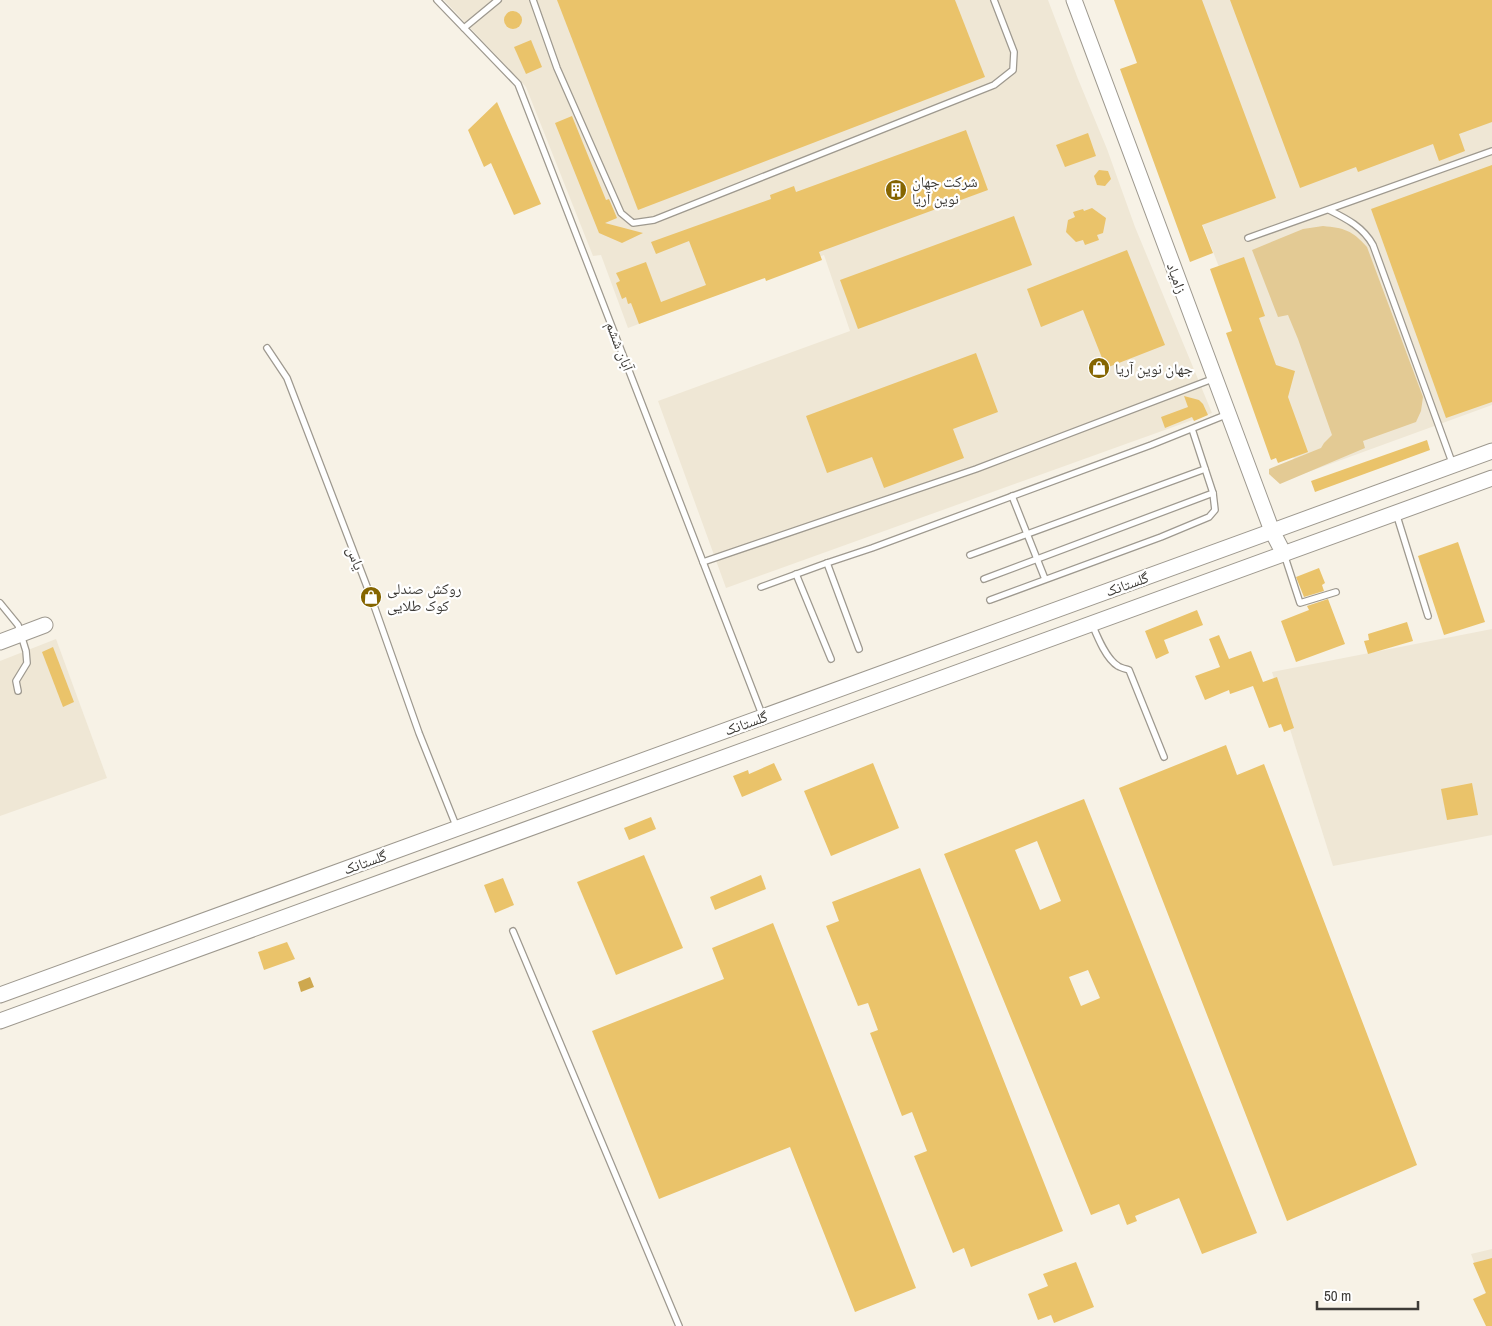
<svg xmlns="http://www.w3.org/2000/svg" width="1492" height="1326" font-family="'Archivo Narrow','Noto Naskh Arabic',sans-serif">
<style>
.built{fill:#efe7d5}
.green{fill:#e3ca94}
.water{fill:#cea84f}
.building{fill:#eac36a;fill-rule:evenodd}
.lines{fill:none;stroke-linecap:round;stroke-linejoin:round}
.service-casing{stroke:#9e998f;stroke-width:8}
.tertiary-casing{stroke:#9e998f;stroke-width:17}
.service{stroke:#fff;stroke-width:5.5}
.tertiary{stroke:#fff;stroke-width:15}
.labels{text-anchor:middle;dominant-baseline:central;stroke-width:4.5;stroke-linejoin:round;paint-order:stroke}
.poi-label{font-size:15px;fill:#3d3b37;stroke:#fff;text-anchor:start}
.street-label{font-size:15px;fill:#3d3b37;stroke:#fff}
</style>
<rect width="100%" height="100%" fill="#f7f2e6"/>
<g class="built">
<path d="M444 0H1048L1078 79 1107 149 1135 227 1212 413 726 588 658 401 850 331 824 255 628 328 601 255 593 256 526 87Z"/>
<path d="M1115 0H1492V405L1300 475Z"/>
<path d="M1492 629V835L1333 866 1272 672Z"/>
<path d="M56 639 107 778 0 816V661Z"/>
<path d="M1492 1249V1311L1471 1254Z"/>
</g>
<path class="green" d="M1323 226C1344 228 1352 230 1367 247L1423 397 1421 411 1416 422 1363 441 1365 448 1280 484 1269 474V469L1321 448 1324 443 1332 435 1298 339 1288 315 1278 317 1252 250 1303 229Z"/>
<path class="water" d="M310 977 314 987 301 992 298 982Z"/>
<g class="building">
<path d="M557 0H955L985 77 638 210Z"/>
<path d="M1114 0H1202L1276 198 1202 225 1213 253 1190 262 1120 69 1137 63Z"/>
<path d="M1230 0H1492V122L1459 134 1465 151 1439 161 1433 144 1358 172 1356 167 1300 188Z"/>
<circle cx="513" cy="20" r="9"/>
<path d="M531 40 542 67 526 74 514 47Z"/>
<path d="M497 102 541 204 514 215 491 163 484 167 468 130Z"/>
<path d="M572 116 606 200 609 199 617 218 605 223 643 233 622 243 599 233 555 123Z"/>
<path d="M966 130 988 190 819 252 822 260 766 281 765 278 639 324 631 303 628 304 626 297 622 299 616 283 620 281 616 273 646 262 661 302 706 285 689 241 656 254 651 242 771 199 770 195 794 186 796 192Z"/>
<path d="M1088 133 1096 156 1065 167 1056 145Z"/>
<path d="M1492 165V402L1446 418 1371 209Z"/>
<path d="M1099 170 1108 171 1111 179 1105 186 1097 185 1094 176Z"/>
<path d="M1092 208 1106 218 1103 233 1097 235 1099 240 1085 245 1083 240 1076 242 1066 232 1068 220 1075 217 1073 212 1083 209 1084 211Z"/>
<path d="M1014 216 1032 265 858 329 840 280Z"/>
<path d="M1127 250 1165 345 1106 368 1083 310 1041 327 1027 289Z"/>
<path d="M1244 257 1265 316 1259 318 1276 365 1295 371 1288 397 1308 452 1278 463 1276 458 1271 460 1226 333 1232 331 1210 269Z"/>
<path d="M976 353 998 412 953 429 964 458 884 488 872 457 827 473 806 416Z"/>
<path d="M1184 396 1199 400 1203 404 1208 415 1194 421 1192 417 1165 428 1161 417 1188 407Z"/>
<path d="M1427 440 1430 450 1315 492 1311 481Z"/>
<path d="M1458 542 1485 622 1444 635 1418 556Z"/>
<path d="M1319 568 1325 583 1322 585 1324 591 1304 597 1296 577Z"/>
<path d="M1328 599 1345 644 1296 662 1281 621 1309 610 1307 606Z"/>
<path d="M1197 610 1203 625 1164 640 1169 653 1156 659 1145 631Z"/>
<path d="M1407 622 1413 641 1368 654 1364 641 1369 640 1368 634Z"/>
<path d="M1219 635 1229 659 1251 651 1263 682 1277 677 1294 728 1284 732 1281 724 1269 728 1253 686 1230 694 1229 690 1205 700 1195 676 1220 667 1209 639Z"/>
<path d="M53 647 74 702 63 707 42 652Z"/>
<path d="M1226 745 1237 775 1264 764 1417 1165 1287 1221 1119 788Z"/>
<path d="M774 763 782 780 742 797 733 776 748 770 749 774Z"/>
<path d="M873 763 899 828 831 856 804 791Z"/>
<path d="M1472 783 1478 815 1447 820 1441 789Z"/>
<path d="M1084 799 1257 1233 1202 1254 1179 1198 1135 1216 1137 1221 1127 1225 1119 1204 1091 1215 944 854ZM1037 841 1061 901 1040 910 1015 850ZM1088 970 1100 998 1081 1006 1069 977Z"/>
<path d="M651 817 656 829 629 840 624 828Z"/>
<path d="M644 855 683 948 616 975 577 882Z"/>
<path d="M920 868 1063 1231 971 1267 964 1248 953 1253 914 1156 927 1151 912 1112 902 1116 870 1033 878 1030 868 1003 858 1006 826 926 839 921 832 902Z"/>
<path d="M761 875 766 889 715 910 710 897Z"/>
<path d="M503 878 514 905 495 913 484 885Z"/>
<path d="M773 923 916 1288 855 1312 790 1147 659 1199 592 1031 724 979 712 948Z"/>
<path d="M287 942 295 959 264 970 258 952Z"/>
<path d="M1492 1258V1326H1486L1473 1299 1486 1293 1473 1263Z"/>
<path d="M1076 1262 1094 1307 1054 1323 1051 1315 1038 1320 1028 1294 1048 1286 1043 1274Z"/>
</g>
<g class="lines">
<g class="service-casing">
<g id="service">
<path d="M437 0 518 84 763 717"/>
<path d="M533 0 557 68 621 213 633 223 654 220 994 85 1013 70 1014 52 994 0"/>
<path d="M464 28 498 0"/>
<path d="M1329 210C1347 219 1363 227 1373 245L1453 465"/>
<path d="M1248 238 1492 151"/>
<path d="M267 348 287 378 371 597 419 733 457 828"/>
<path d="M1012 496 1045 579"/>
<path d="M1396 513 1428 616"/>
<path d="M1284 554 1300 603 1336 592"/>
<path d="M970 555 1205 469"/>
<path d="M703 562 976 469 1215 378"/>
<path d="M827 563 859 649"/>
<path d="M796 574 831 659"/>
<path d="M984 579 1213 493"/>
<path d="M761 587 827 563 872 548 1151 445 1228 414"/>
<path d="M990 600 1161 537 1209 517 1215 510 1213 493 1192 429"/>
<path d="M0 603 18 625 26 651 27 663 16 681 18 691"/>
<path d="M1092 624C1097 636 1106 659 1118 666 1121 668 1126 669 1129 670L1164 757"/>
<path d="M513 931 679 1326"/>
</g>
</g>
<g class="tertiary-casing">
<g id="tertiary">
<path d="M1074 0 1272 531 1284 554"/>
<path d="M0 642 45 625"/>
<path d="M0 995 1492 451"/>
<path d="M0 1021 1492 478"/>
</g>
</g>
<use href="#service" class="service"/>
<use href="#tertiary" class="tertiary"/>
</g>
<defs>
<g id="building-disc" transform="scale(1.125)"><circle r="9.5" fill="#856500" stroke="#fff"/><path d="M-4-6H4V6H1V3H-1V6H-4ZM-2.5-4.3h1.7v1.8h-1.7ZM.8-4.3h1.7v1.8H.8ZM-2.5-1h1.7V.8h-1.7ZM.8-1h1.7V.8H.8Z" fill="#fff"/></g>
<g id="shop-disc" transform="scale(1.125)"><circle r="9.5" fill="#856500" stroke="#fff"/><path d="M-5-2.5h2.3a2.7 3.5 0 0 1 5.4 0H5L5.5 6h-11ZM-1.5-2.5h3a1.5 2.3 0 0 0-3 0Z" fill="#fff"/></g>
</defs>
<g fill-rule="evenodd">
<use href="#building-disc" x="896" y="190"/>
<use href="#shop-disc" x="1099" y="368"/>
<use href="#shop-disc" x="371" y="597"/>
</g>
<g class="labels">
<g class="poi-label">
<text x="912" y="181">شرکت جهان<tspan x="912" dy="17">نوین آریا</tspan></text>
<text x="1115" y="368">جهان نوین آریا</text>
<text x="387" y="588">روکش صندلی<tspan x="387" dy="17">کوک طلایی</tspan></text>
</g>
<g class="street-label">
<text transform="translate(1177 278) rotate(70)">زامیاد</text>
<text transform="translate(620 346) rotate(69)">آبان ششم</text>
<text transform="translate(356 558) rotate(69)">یاس</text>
<text transform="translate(1127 584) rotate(-20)">گلستانک</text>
<text transform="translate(746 723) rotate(-20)">گلستانک</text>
<text transform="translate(365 862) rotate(-20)">گلستانک</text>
</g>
</g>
<path d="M1317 1301v8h101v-8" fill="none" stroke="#3d3b37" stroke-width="2.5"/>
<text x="1324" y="1301" font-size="15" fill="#3d3b37" stroke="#ffffff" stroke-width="4" paint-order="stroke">50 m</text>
</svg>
